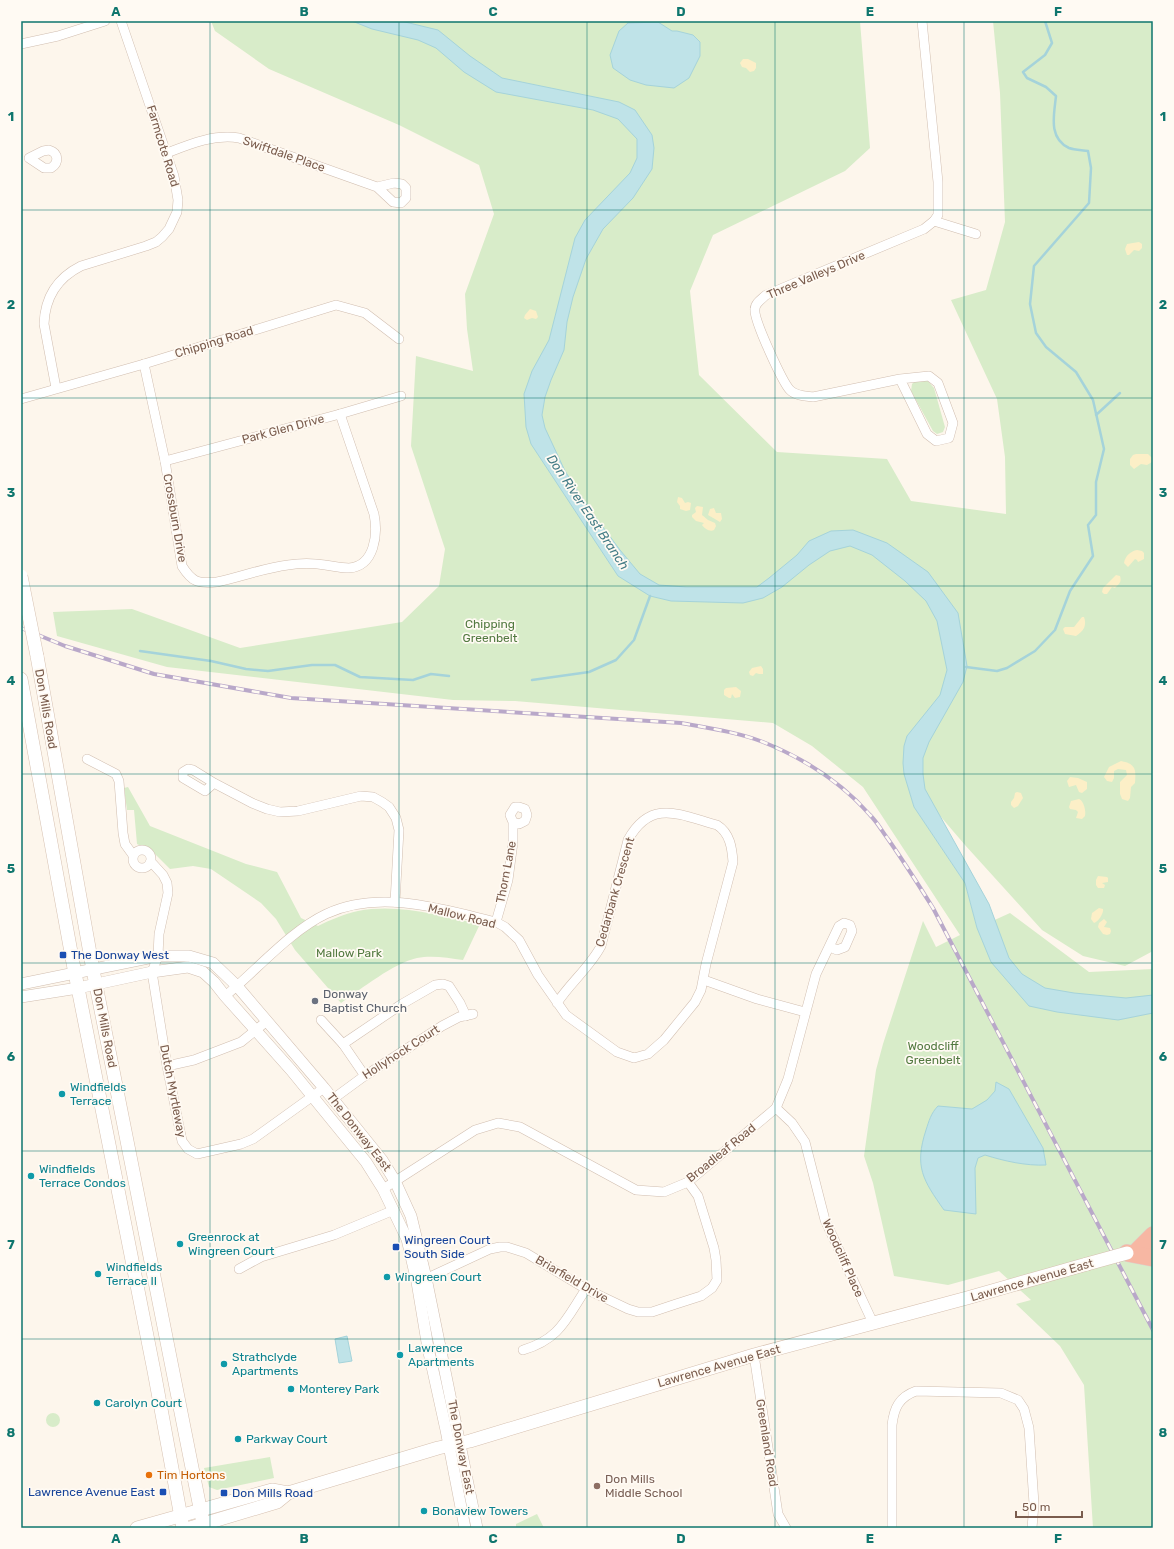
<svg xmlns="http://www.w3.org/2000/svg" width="1174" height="1549" font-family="Rubik,sans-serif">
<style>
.green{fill:#d8ecc9}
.sand{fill:#fcefc7}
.water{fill:#bfe3e8;stroke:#a5d3da}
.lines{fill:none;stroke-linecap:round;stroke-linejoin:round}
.stream{stroke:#a5d3da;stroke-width:2.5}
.minor-casing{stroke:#d1beb0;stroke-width:10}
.tertiary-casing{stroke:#d1beb0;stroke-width:12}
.secondary-casing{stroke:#d6c0b0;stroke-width:14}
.motorway-casing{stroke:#dad1cd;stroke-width:18}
.minor{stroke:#fff;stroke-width:9}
.tertiary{stroke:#fff;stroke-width:11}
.secondary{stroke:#fff;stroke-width:13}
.motorway{stroke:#f7b7a3;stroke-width:17}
.rail-casing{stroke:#b9a8c9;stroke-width:4}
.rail{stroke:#fffaf3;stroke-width:2.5;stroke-dasharray:8;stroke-linecap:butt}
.secondary-bridge-casing{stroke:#d6c0b0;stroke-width:14;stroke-linecap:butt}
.secondary-bridge{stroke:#fff;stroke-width:13}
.grid{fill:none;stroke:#0f766e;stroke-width:1;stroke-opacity:0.55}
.transit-dot{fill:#1a4fb4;stroke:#fffaf3;stroke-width:1.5}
.worship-dot{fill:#6b7280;stroke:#fffaf3;stroke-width:1.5}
.culture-dot{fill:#0f9aa8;stroke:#fffaf3;stroke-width:1.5}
.food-dot{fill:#e8710a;stroke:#fffaf3;stroke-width:1.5}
.education-dot{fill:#8d6e63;stroke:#fffaf3;stroke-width:1.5}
.labels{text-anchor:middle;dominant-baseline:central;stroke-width:3.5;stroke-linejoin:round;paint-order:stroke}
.street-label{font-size:12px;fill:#7a5c4d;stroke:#fffaf3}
.park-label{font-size:12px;fill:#537a41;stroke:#fffaf3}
.transit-label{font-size:12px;fill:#164399;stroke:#fffaf3;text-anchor:start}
.worship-label{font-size:12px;fill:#5b616d;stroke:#fffaf3;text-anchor:start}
.culture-label{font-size:12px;fill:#0d838f;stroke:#fffaf3;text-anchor:start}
.food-label{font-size:12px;fill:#c56008;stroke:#fffaf3;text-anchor:start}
.education-label{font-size:12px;fill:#785e54;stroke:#fffaf3;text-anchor:start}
.water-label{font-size:13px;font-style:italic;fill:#437c86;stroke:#fffaf3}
.neatline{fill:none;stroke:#0f766e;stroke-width:1.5}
.grid-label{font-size:13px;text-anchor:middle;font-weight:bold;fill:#0f766e}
</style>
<rect width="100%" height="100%" fill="#fdf6ec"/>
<g class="green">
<path d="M211 21H860L870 148 845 171 713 235 690 291 699 375 777 452 887 459 911 501 1006 514 1005 457 997 399 951 300 986 290 1005 222 1000 93 993 21H1153V951L1125 966 1083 956 1042 930 965 845 905 775 914 807 965 883 977 928 1010 913 1089 972 1153 969V1528H1093L1084 1385 1060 1346 1016 1304 1031 1300 999 1271 948 1285 894 1276 873 1183 864 1156 876 1070 883 1044 923 921 936 947 960 935 863 787 812 746 773 723 515 701 453 700 167 667 57 636 53 612 132 609 240 648 402 622 439 586 445 549 411 446 416 356 473 371 467 329 465 294 494 214 479 165 399 125 269 69 215 31Z"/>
<path d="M916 380H927L934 388 945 427 943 432 937 434 933 431 911 391 912 384Z"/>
<path d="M128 787 150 826 246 864 277 872 301 918 318 926C330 920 344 914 358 911 398 903 441 916 480 924L463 960C448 958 432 955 417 958 394 963 361 989 341 1003L295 950 276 919 261 903 211 869 193 866 170 869 153 852 137 844 134 810H127L124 788Z"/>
<circle cx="53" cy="1420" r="7"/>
<path d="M270 1457 274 1478 217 1490 209 1487 204 1468Z"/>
<path d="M537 1514 544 1528H516V1524Z"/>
</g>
<g class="sand">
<path d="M743 59H748L756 63V68L754 71 750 72 746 68 742 67 740 63Z"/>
<path d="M1139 242 1142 244V248L1139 251 1134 250 1129 255H1127L1125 249 1127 244Z"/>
<path d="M530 309 536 311 538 317 536 319 532 318 527 320 524 318 525 315Z"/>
<path d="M1136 454H1148L1152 458V462L1147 465 1141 464 1134 469 1130 465V459L1133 455Z"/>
<path d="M678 497 682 498 685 503 688 502 691 503 690 510 686 511 680 509V506L677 502Z"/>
<path d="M697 506 703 507 702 515 708 520 715 523 716 526 714 530C710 532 705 529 702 525L704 523 696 521 692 517V515L696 512 695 508Z"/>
<path d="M714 508 716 513H721L722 519 720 522 708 515 710 509Z"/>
<path d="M1137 550 1142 551 1144 553V559L1138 562 1137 560 1135 559 1128 567 1124 563C1125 556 1131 551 1137 550Z"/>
<path d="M1116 575 1120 576C1122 582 1119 584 1115 588L1112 587 1107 594H1104L1102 592 1103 588Z"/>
<path d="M1082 617H1084C1087 625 1084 631 1076 636L1065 634 1063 629 1065 627H1074Z"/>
<path d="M761 666 763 669V674H759L756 673 753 676 750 675 749 672 752 668Z"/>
<path d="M736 687 741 691 740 697 735 698 732 694 731 698H729L724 695V690L726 688Z"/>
<path d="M1121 761C1136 764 1136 769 1135 783L1131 787 1130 798 1128 801 1122 799 1120 794V782L1127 775 1126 770 1118 769 1114 771V778L1112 782 1107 781 1104 777 1109 767Z"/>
<path d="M1070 777 1078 778 1087 782V789L1082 793 1079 792 1076 785 1069 787 1067 781Z"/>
<path d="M1017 792 1021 793 1023 798 1018 806 1014 808 1011 805V802L1014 798 1015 793Z"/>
<path d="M1079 799C1084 801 1086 811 1085 816L1082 819 1076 818 1078 812 1076 810 1070 809 1069 807 1071 801Z"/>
<path d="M1098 876 1107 877 1108 878V882L1102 883 1105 885 1104 888H1098L1096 885V880Z"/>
<path d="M1099 908 1103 909C1104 913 1098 922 1094 923L1091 919 1092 913Z"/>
<path d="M1104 919 1107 922 1104 927 1110 928 1111 931 1110 934 1107 935 1103 934 1098 927 1099 923Z"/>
</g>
<g class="water">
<path d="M352 21H401L438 30 470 56 502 78 619 102 635 110 652 135 654 148 652 169 633 198 603 229 586 259 573 297 567 322 564 350 551 380 545 397 542 415 545 428 565 471 588 507 620 550 640 574 659 585 686 587H757L769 578 797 555 809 541 831 531 853 530 887 543 928 572 958 613 967 666 963 682 929 742 923 758V774L925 789 989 904 1009 958 1022 974 1045 988 1074 993 1126 998 1153 995V1013L1118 1020 1057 1012 1029 1006 991 962 977 928 965 883 914 807 904 774 903 763 904 746 907 736 940 695 947 670 937 621 926 601 905 581 872 555 850 546 830 551 809 565 782 587 763 598 743 603 671 601 650 596 618 576 531 444 526 427 524 394 532 371 549 340 575 238 585 220 630 173 637 158V139L618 119 593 110 496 92 464 72 436 48 418 40 372 29Z"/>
<path d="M658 22 672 31H677L693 35 700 42V56L689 78 674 88 646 85 630 80 613 68 610 55 619 31 628 23Z"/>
<path d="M996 1082 1009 1089 1043 1148 1046 1165C1026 1166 1004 1161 985 1155L978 1158 975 1168 976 1214 944 1210C923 1180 914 1167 926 1130 929 1121 931 1113 938 1106L972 1109 987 1100 995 1091Z"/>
<path d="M347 1336 352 1361 339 1363 335 1339Z"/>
</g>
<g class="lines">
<g class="stream">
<path d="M1096 415 1120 393"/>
<path d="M140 651 211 661 246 669 268 671 312 665H335L360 677 413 680 431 674 449 676"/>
<path d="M966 667 997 671 1007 668 1035 651 1055 630 1070 591 1093 556 1088 525 1096 515V482L1104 449 1093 400 1076 372 1046 347 1036 333 1030 304 1034 266 1089 203 1091 168 1088 151C1083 150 1075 150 1069 148 1048 138 1054 115 1056 96L1046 87 1027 78 1023 72 1045 55 1052 43 1045 21"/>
<path d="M532 680 589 672 616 660 634 640 650 596"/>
</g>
<g class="minor-casing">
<g id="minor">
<path d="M21 44 58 36 105 21"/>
<path d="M49 150C59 153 59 163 51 168H44L29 158 43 151Z"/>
<path d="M167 153C190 144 214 134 239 138L377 187 393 202 401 203 406 198V188L402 184 394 183 377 187"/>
<path d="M934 221 976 234"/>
<path d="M144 364 165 461 182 566C192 582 198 584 217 582 240 577 264 568 288 565 300 563 313 563 325 565 333 566 341 568 349 568 375 566 378 534 374 514L340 414"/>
<path d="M900 379 927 434 936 441 949 438 953 423 938 383 929 376 900 379 813 397C806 396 796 396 790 390 783 383 753 319 755 309 755 303 762 299 766 295L924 229 934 221 938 215V182L922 21"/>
<path d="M56 388 44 324C45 297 57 278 81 266L146 246 156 242 162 237 169 229 177 212 178 200 174 176 121 21"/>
<path d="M21 399 144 364 336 305 365 313 399 339"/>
<path d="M165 461 340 414 401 396"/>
<path d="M87 759 116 774 119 781 123 833 125 844 133 855"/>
<path d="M214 783 205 791 183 778V772L188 769 193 770 214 783 252 803 267 809 280 812 298 811 361 796 373 797 382 802 389 807 396 818 399 830 395 902"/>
<circle cx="142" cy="859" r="9"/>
<path d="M150 863 153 864 163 875 167 883 168 893 159 934 158 956 152 972 167 1066 182 1141 188 1149 197 1154 241 1144 253 1139 324 1088"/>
<path d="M496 922 508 880 513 842V822L510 815 515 807H519L525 809 527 815 525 821 519 824 513 822"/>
<path d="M704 980 757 999 805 1012"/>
<path d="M225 996C256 971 290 931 326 914 380 889 442 909 496 922L505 927 519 940 538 975 566 1015 617 1052 634 1058 648 1054 664 1040 695 1002 701 990 706 964 733 862C732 848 730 833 717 825 680 815 651 798 628 840L601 946C590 967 570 983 557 1003"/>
<path d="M321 1020 343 1044 365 1076"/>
<path d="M343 1044 402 1004 435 985 443 984 449 986 460 1003 466 1016"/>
<path d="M167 1066 194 1060 241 1042 267 1021"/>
<path d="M333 1099 363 1077 442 1026 459 1017 473 1014"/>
<path d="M776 1108 792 1123 805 1142 825 1220 873 1323"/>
<path d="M383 1189 475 1130 498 1123 520 1127 636 1190 664 1192 688 1182 776 1108 788 1079 816 974 839 926 844 923 850 925 852 931 845 947 837 950 830 947"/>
<path d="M239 1269 261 1257 334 1235 394 1210"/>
<path d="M421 1281 490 1249 500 1247H507L526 1253 586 1289 628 1309 638 1312H652L676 1304 701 1296 712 1288 717 1280 716 1260 714 1248 698 1196 688 1182"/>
<path d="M523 1350C560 1339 566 1319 586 1289"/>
<path d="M754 1355 778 1514 786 1528"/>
<path d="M892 1528V1425C894 1408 899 1397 916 1391L1001 1393 1018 1400 1024 1409 1029 1428 1034 1504 1032 1528"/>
</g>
</g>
<g class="tertiary-casing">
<g id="tertiary">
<path d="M21 984 158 956H189L213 963 237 986 324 1088 382 1160 395 1181 411 1216 426 1278 477 1528"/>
<path d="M21 997 78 988 152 972 188 967 203 972 214 982 225 996 291 1070 366 1162 383 1189 407 1239 417 1282 428 1348 446 1430 465 1528"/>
</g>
</g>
<g class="secondary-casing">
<g id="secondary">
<path d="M37 656 93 970 204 1528"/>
<path d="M21 679 73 963 154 1371 183 1528"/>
<path d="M137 1528 272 1490 288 1493"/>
<path d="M190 1528 277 1502 288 1493 438 1448 470 1441 754 1355 967 1298 1087 1264"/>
</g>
</g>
<g class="motorway-casing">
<g id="motorway">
<path d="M1138 1250 1153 1235"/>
<path d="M1127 1253 1153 1258"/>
</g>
</g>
<use href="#minor" class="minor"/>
<use href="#tertiary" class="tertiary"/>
<use href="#secondary" class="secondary"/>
<use href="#motorway" class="motorway"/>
<g class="rail-casing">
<path id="rail" d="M21 628 65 646 154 674 291 698 681 723C708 728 737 732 763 742 803 758 842 783 870 815 877 822 882 831 888 839 904 862 918 884 933 908L1153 1330"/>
</g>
<use href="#rail" class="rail"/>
<g class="secondary-bridge-casing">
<g id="secondary-bridge">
<path d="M21 576 37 656"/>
<path d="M1087 1264 1127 1253"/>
</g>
</g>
<use href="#secondary-bridge" class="secondary-bridge"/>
</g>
<path class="grid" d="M210 21V1528M399 21V1528M587 21V1528M775 21V1528M964 21V1528M21 210H1153M21 398H1153M21 586H1153M21 774H1153M21 963H1153M21 1151H1153M21 1339H1153"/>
<g class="transit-dot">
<rect x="59" y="951" width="8" height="8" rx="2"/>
<rect x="392" y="1243" width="8" height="8" rx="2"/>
<rect x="159" y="1488" width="8" height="8" rx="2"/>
<rect x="220" y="1489" width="8" height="8" rx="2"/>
</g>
<circle class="worship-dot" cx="315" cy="1001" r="4"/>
<g class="culture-dot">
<circle cx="62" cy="1094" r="4"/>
<circle cx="31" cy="1176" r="4"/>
<circle cx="180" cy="1244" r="4"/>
<circle cx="98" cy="1274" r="4"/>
<circle cx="387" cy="1277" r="4"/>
<circle cx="400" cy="1355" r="4"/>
<circle cx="224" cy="1364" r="4"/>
<circle cx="291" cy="1389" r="4"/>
<circle cx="97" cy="1403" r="4"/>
<circle cx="238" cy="1439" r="4"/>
<circle cx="424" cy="1511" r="4"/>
</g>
<circle class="food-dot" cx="149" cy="1475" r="4"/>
<circle class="education-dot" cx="597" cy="1486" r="4"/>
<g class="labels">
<g class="street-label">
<text transform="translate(163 146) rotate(73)">Farmcote Road</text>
<text transform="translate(284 154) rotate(19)">Swiftdale Place</text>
<text transform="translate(816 275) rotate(-23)">Three Valleys Drive</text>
<text transform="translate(214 342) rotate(-17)">Chipping Road</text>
<text transform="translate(283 429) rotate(-15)">Park Glen Drive</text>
<text transform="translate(175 518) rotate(80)">Crossburn Drive</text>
<text transform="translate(46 709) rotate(80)">Don Mills Road</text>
<text transform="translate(506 872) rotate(-79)">Thorn Lane</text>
<text transform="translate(615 892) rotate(-74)">Cedarbank Crescent</text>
<text transform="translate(462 916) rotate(14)">Mallow Road</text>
<text transform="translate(105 1028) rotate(79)">Don Mills Road</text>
<text transform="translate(401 1052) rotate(-33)">Hollyhock Court</text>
<text transform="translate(173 1091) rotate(79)">Dutch Myrtleway</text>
<text transform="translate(359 1132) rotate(52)">The Donway East</text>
<text transform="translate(721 1153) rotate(-39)">Broadleaf Road</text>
<text transform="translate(843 1258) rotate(66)">Woodcliff Place</text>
<text transform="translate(572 1279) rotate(30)">Briarfield Drive</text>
<text transform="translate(1032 1280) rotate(-16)">Lawrence Avenue East</text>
<text transform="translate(719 1366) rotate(-16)">Lawrence Avenue East</text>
<text transform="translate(767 1443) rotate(81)">Greenland Road</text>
<text transform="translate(461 1447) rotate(79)">The Donway East</text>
</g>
<g class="park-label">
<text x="490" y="624">Chipping<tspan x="490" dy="14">Greenbelt</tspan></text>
<text x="349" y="953">Mallow Park</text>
<text x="933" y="1046">Woodcliff<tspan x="933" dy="14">Greenbelt</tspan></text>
</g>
<g class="transit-label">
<text x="71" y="955">The Donway West</text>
<text x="404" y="1240">Wingreen Court<tspan x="404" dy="14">South Side</tspan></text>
<text x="155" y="1492" text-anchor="end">Lawrence Avenue East</text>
<text x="232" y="1493">Don Mills Road</text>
</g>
<g class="worship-label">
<text x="323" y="994">Donway<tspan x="323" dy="14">Baptist Church</tspan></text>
</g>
<g class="culture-label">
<text x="70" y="1087">Windfields<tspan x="70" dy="14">Terrace</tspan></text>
<text x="39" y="1169">Windfields<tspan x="39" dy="14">Terrace Condos</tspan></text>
<text x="188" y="1237">Greenrock at<tspan x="188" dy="14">Wingreen Court</tspan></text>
<text x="106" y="1267">Windfields<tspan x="106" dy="14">Terrace II</tspan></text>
<text x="395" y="1277">Wingreen Court</text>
<text x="408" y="1348">Lawrence<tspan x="408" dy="14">Apartments</tspan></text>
<text x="232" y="1357">Strathclyde<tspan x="232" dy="14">Apartments</tspan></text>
<text x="299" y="1389">Monterey Park</text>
<text x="105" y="1403">Carolyn Court</text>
<text x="246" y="1439">Parkway Court</text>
<text x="432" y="1511">Bonaview Towers</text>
</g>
<g class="food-label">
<text x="157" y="1475">Tim Hortons</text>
</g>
<g class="education-label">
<text x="605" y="1479">Don Mills<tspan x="605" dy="14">Middle School</tspan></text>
</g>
<g class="water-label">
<text transform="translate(588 512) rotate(56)">Don River East Branch</text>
</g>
</g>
<rect width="1174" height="1549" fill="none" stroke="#fffaf3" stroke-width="44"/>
<path d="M1016 1511v6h66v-6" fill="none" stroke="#7a5c4d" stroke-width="2"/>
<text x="1022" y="1511" font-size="12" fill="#7a5c4d" stroke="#fffaf3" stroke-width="3" paint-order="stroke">50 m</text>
<rect x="22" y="22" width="1130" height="1505" class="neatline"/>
<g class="grid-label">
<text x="116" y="16">A</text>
<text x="304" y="16">B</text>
<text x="493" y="16">C</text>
<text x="681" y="16">D</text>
<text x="870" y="16">E</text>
<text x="1058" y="16">F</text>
<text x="11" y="121">1</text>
<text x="1163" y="121">1</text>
<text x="11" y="309">2</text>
<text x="1163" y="309">2</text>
<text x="11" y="497">3</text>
<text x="1163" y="497">3</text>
<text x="11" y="685">4</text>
<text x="1163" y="685">4</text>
<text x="11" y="873">5</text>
<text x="1163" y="873">5</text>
<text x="11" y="1061">6</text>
<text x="1163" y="1061">6</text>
<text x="11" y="1249">7</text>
<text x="1163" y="1249">7</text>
<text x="11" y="1437">8</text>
<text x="1163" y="1437">8</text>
<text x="116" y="1543">A</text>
<text x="304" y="1543">B</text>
<text x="493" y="1543">C</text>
<text x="681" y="1543">D</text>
<text x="870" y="1543">E</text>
<text x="1058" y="1543">F</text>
</g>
</svg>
